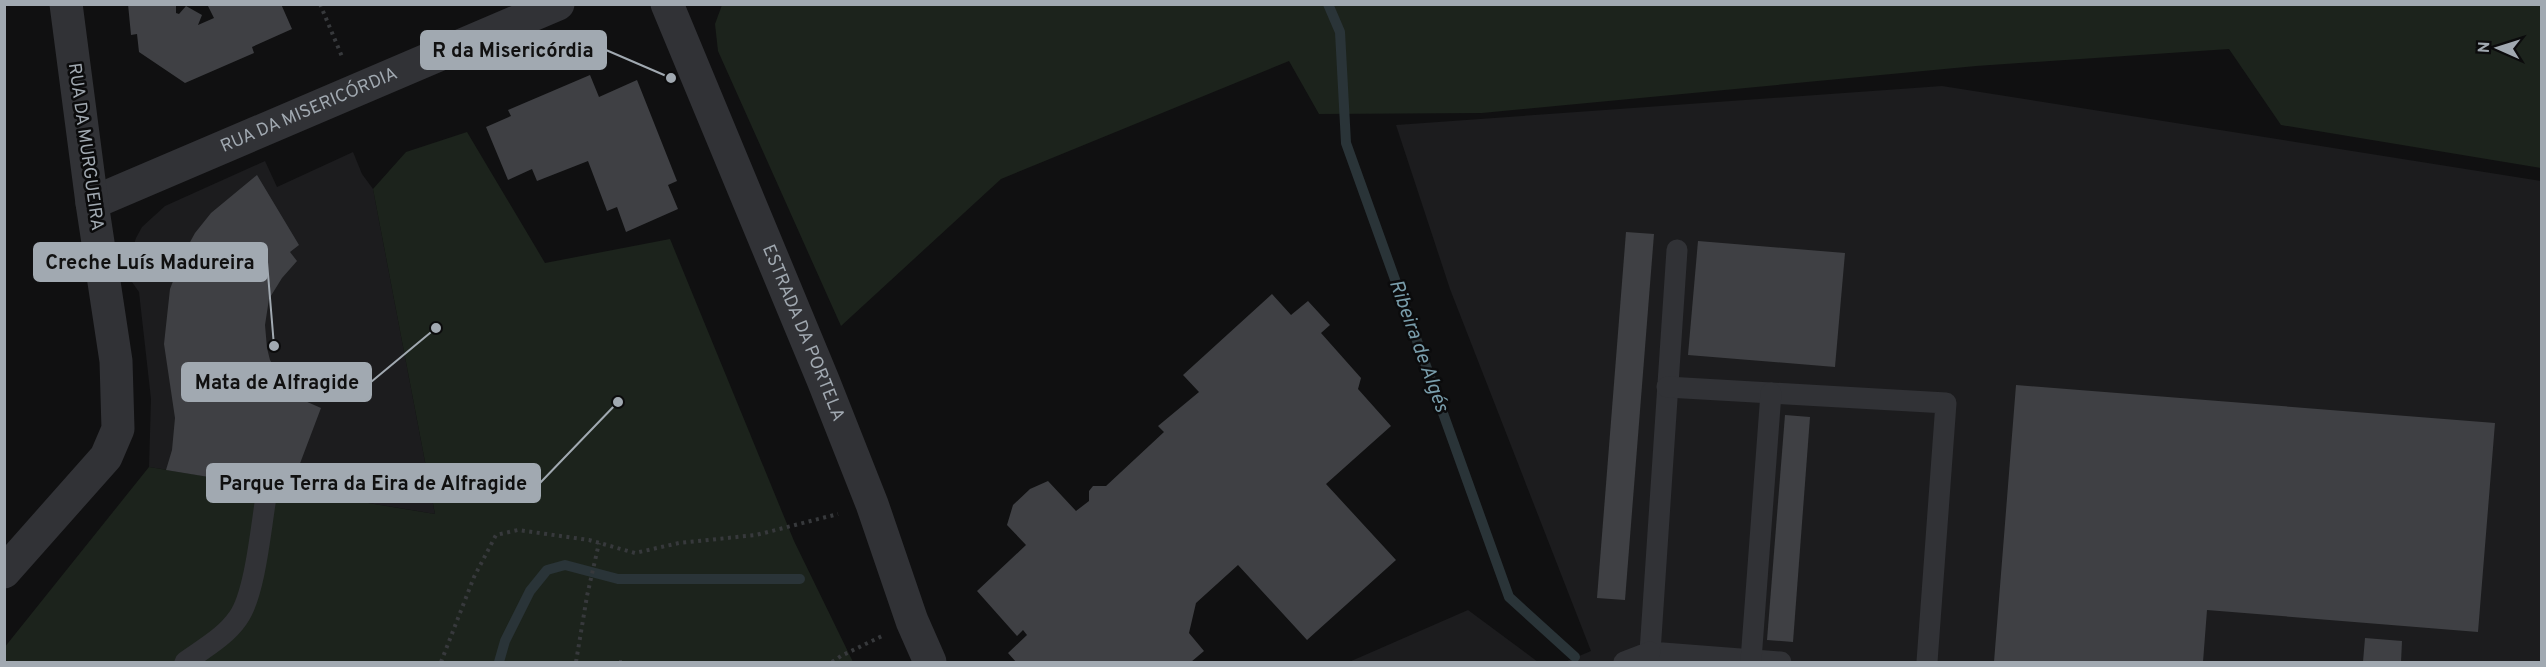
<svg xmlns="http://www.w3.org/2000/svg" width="2546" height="667" font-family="Overpass,sans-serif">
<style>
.built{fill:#1c1c1e}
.green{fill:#1c231c}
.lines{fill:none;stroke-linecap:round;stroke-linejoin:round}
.stream{stroke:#2a3438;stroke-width:10}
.building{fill:#3f4044}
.path{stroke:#37393c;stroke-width:4;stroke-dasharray:3 4.5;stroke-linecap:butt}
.service{stroke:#313236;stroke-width:21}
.minor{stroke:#313236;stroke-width:33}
.labels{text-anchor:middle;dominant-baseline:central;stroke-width:5;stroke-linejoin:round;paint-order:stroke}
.street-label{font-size:18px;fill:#a1a9b1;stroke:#0b0b0c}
.water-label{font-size:20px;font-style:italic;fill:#799dab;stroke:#0b0b0c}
.leader{fill:none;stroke:#a1a9b1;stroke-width:2}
.callout-dot{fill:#a1a9b1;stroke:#0b0b0c;stroke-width:2}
.callout{fill:#a1a9b1;stroke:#a1a9b1;stroke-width:2}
.callout-label{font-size:20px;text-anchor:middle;font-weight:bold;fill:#111}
</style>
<rect width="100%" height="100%" fill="#101011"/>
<g class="built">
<path d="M1942 86 2541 181V662H1565L1591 651 1450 289 1396 125Z"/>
<path d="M353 152 362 174 373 189 435 514 149 467 151 399 139 292 125 272 136 238 142 227 165 206 265 161 277 187Z"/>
<path d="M1468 610 1538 662H1349Z"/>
</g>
<g class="green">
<path d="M722 5H2541V168L2281 125 2229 49 1976 66 1482 113 1319 114 1289 61 1001 179 841 326 718 51 715 24Z"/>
<path d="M467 132 545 263 670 239 794 541 853 662H5L4 648 149 467 435 514 373 189 406 152Z"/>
</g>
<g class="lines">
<g class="stream">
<path d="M1328 4 1340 32 1346 143 1509 597 1575 657"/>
<path d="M499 662 505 641 530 591 547 570 565 565 618 579H800"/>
</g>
</g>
<g class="building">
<path d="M128 4H176V13L179 14 186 6 202 15 198 25 214 18 207 4H281L292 29 252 47 254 53 185 83 139 52 137 34 131 35Z"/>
<path d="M590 75 599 97 637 80 677 181 668 185 678 209 626 232 617 207 607 211 588 161 537 181 532 169 508 180 486 127 511 116 508 110Z"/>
<path d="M257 175 299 245 290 252 297 261 282 278 269 299 265 325 267 348 270 360 282 380 305 401 321 408 296 474 277 467 276 488 166 470 172 450 175 418 164 344 170 289 184 253 195 233 211 213Z"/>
<path d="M1626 232 1654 234 1625 600 1597 598Z"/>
<path d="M1698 241 1845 253 1835 367 1688 355Z"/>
<path d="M1272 294 1291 315 1308 301 1330 325 1321 333 1361 378 1358 389 1391 426 1326 484 1396 560 1307 640 1238 565 1196 603 1189 633 1204 651 1191 662H1016L1008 653 1027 635 1023 630 1017 636 977 591 1026 545 1007 525 1013 505 1030 489 1048 481 1076 511 1089 501V491L1093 486H1106L1164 432 1158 426 1199 392 1183 375Z"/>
<path d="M2016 385 2495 423 2478 632 2207 610 2203 662H1994Z"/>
<path d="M1785 415 1810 417 1793 642 1767 640Z"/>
<path d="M2365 638 2402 641 2401 662H2363Z"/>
</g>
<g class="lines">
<g class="path">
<path d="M320 4 343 59"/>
<path d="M441 662 474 577 496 535 518 530 589 540 635 553 679 543 756 535 838 514"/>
<path d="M576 662 587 596 599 543"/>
<path d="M619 662H626"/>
<path d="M832 662 841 656 882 636"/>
</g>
<g class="service">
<path d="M1677 250 1650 652 1781 662"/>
<path d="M1667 387 1946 403 1927 662"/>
<path d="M1751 660 1771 393"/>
<path d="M185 662C203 649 225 637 238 618 255 595 261 527 266 497"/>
<path d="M1624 662 1650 652"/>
</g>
<g class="minor">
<path id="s1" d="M667 4 823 380 872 504 912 621 930 662"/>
<path id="s2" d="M92 203 558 4"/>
<path d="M4 572 106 457 118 429 116 361 92 203 66 4"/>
</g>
</g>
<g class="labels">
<g class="street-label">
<text stroke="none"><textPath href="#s2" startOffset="236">RUA DA MISERICÓRDIA</textPath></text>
<text transform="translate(85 147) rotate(82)">RUA DA MURGUEIRA</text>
<text stroke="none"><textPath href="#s1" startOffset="356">ESTRADA DA PORTELA</textPath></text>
</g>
<g class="water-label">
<text transform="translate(1418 346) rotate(70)">Ribeira de Algés</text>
</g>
</g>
<path class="leader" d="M671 78L606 50M274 346L267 262M436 328L371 382M618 402L540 483"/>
<g class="callout-dot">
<circle cx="671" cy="78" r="6"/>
<circle cx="274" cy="346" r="6"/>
<circle cx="436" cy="328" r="6"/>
<circle cx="618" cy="402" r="6"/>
</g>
<g class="callout">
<rect x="421" y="31" width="185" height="38" rx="6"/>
<rect x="34" y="243" width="233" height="38" rx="6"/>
<rect x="182" y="363" width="189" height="38" rx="6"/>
<rect x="207" y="464" width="333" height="38" rx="6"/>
</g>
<g class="callout-label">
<text x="513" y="57">R da Misericórdia</text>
<text x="150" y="269">Creche Luís Madureira</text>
<text x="277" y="389">Mata de Alfragide</text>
<text x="373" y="490">Parque Terra da Eira de Alfragide</text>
</g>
<rect width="2546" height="667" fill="none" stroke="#a1a9b1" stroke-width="12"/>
<g transform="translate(2498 48) rotate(273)" stroke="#0b0b0c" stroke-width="4.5" paint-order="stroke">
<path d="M0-4.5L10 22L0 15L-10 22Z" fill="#a1a9b1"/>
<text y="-9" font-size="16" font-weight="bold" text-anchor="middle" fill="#a1a9b1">N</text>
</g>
</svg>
